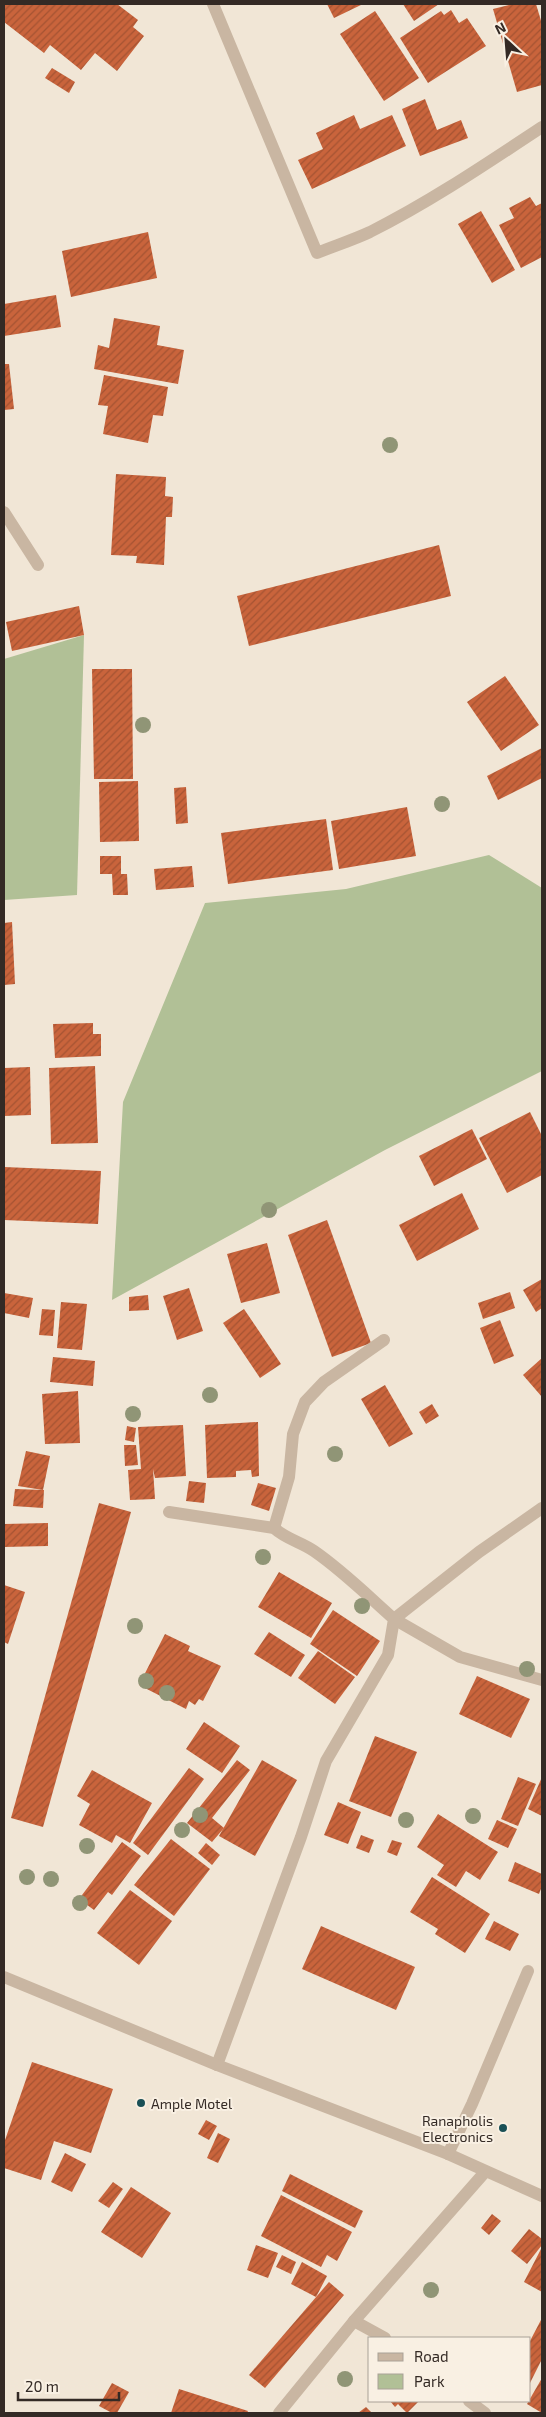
<svg xmlns="http://www.w3.org/2000/svg" width="546" height="2417" font-family="'Exo 2',sans-serif">
<style>
.green{fill:#b1c096}
.building{fill:url(#building-hatch)}
.lines{fill:none;stroke-linecap:round;stroke-linejoin:round}
.minor{stroke:#c9b6a2;stroke-width:12}
.tree{fill:#909576}
.poi-dot{fill:#1a5056;stroke:#f9f0e3;stroke-width:2}
.labels{text-anchor:middle;dominant-baseline:central;stroke-width:4;stroke-linejoin:round;paint-order:stroke}
.poi-label{font-size:14px;fill:#342a25;stroke:#f9f0e3;text-anchor:start}
</style>
<defs>
<pattern id="building-hatch" width="6" height="6" patternUnits="userSpaceOnUse" patternTransform="scale(1.25)"><rect width="6" height="6" fill="#c9643c"/><path d="M-1 1l2-2M0 6l6-6M5 7l2-2" fill="none" stroke="#a45332"/></pattern>
</defs>
<rect width="100%" height="100%" fill="#f1e6d6"/>
<g class="green">
<path d="M84 635 77 895 4 900V659Z"/>
<path d="M489 855 542 888V1071L385 1150 112 1300 123 1102 205 903 346 889Z"/>
</g>
<g class="building">
<path d="M4 4H117L138 20 133 27 144 36 117 71 95 53 81 70 50 45 44 53 4 22Z"/>
<path d="M327 4H363L334 18Z"/>
<path d="M403 4H439L414 21Z"/>
<path d="M513 4H536L542 24V85L517 92 493 9Z"/>
<path d="M451 10 459 23 467 18 486 46 428 83 400 38 441 11 444 15Z"/>
<path d="M375 11 419 78 384 101 340 34Z"/>
<path d="M52 68 75 82 69 93 45 78Z"/>
<path d="M425 99 437 130 461 120 468 138 420 156 402 109Z"/>
<path d="M354 115 360 129 392 115 406 146 312 189 298 160 323 149 316 133Z"/>
<path d="M530 197 536 206 542 203V257L521 268 499 225 514 218 509 208Z"/>
<path d="M481 211 515 270 492 283 458 224Z"/>
<path d="M148 232 157 278 71 297 62 251Z"/>
<path d="M56 295 61 327 4 336V304Z"/>
<path d="M114 318 160 326 157 345 184 350 178 384 94 369 98 345 109 348Z"/>
<path d="M4 364H9L14 409 4 410Z"/>
<path d="M104 375 168 387 163 416 153 415 148 443 103 434 108 406 98 405Z"/>
<path d="M116 474 166 477 165 496 173 497 172 517H166L164 565 136 563 137 556 111 555Z"/>
<path d="M439 545 451 596 249 646 237 596Z"/>
<path d="M79 606 84 635 12 651 6 622Z"/>
<path d="M92 669H132L133 779H94Z"/>
<path d="M505 676 539 725 501 751 467 702Z"/>
<path d="M542 748V778L498 800 487 776Z"/>
<path d="M138 781 139 841 100 842 99 782Z"/>
<path d="M186 787 188 823 176 824 174 788Z"/>
<path d="M407 807 416 856 339 869 331 821Z"/>
<path d="M326 819 333 870 228 884 221 833Z"/>
<path d="M100 856H121V874H127L128 895H113L112 874H100Z"/>
<path d="M192 866 194 887 156 890 154 869Z"/>
<path d="M12 922 15 984 4 985V923Z"/>
<path d="M93 1023V1034H101V1056L55 1058 53 1024Z"/>
<path d="M95 1066 98 1143 51 1144 49 1068Z"/>
<path d="M30 1067 31 1115 4 1116V1068Z"/>
<path d="M530 1112 542 1136V1175L507 1193 479 1138Z"/>
<path d="M472 1129 487 1159 434 1186 419 1156Z"/>
<path d="M4 1167 101 1171 98 1224 4 1220Z"/>
<path d="M462 1193 479 1229 417 1261 399 1225Z"/>
<path d="M327 1220 371 1343 332 1357 288 1235Z"/>
<path d="M267 1243 280 1293 241 1303 227 1254Z"/>
<path d="M542 1279V1308L536 1312 523 1290Z"/>
<path d="M189 1288 203 1331 177 1340 163 1296Z"/>
<path d="M510 1292 515 1308 483 1319 478 1303Z"/>
<path d="M4 1293 33 1298 29 1318 4 1313Z"/>
<path d="M148 1295 149 1310 129 1311V1297Z"/>
<path d="M61 1302 87 1304 82 1350 57 1348Z"/>
<path d="M42 1309 55 1310 53 1336 39 1335Z"/>
<path d="M244 1309 281 1364 260 1378 223 1323Z"/>
<path d="M500 1320 514 1356 494 1364 480 1328Z"/>
<path d="M53 1357 95 1361 93 1386 50 1382Z"/>
<path d="M542 1358V1397L523 1375Z"/>
<path d="M385 1385 413 1434 389 1447 361 1399Z"/>
<path d="M78 1391 80 1443 45 1444 42 1394Z"/>
<path d="M432 1404 439 1416 426 1424 419 1412Z"/>
<path d="M258 1422 259 1476 252 1477 251 1470 236 1471V1477L207 1478 205 1425Z"/>
<path d="M183 1425 186 1476 155 1478 153 1469 155 1499 130 1500 128 1470 141 1469 138 1427Z"/>
<path d="M127 1426 136 1428 134 1442 125 1440Z"/>
<path d="M124 1445H136L138 1465 125 1466Z"/>
<path d="M26 1451 50 1456 43 1490 18 1486Z"/>
<path d="M189 1481 206 1483 204 1503 186 1501Z"/>
<path d="M258 1483 276 1488 269 1511 251 1505Z"/>
<path d="M15 1489 44 1490 43 1508 13 1506Z"/>
<path d="M99 1503 131 1512 43 1827 11 1818Z"/>
<path d="M48 1523V1546L4 1547V1524Z"/>
<path d="M279 1572 332 1603 311 1638 258 1607Z"/>
<path d="M4 1585 25 1592 8 1644 4 1642Z"/>
<path d="M333 1610 380 1641 357 1676 310 1644Z"/>
<path d="M269 1632 305 1655 291 1677 254 1654Z"/>
<path d="M165 1634 190 1646 188 1651 221 1666 203 1701 199 1699 195 1705 189 1701 186 1709 139 1685Z"/>
<path d="M318 1651 355 1677 335 1704 298 1678Z"/>
<path d="M477 1676 530 1699 511 1738 459 1714Z"/>
<path d="M204 1722 240 1746 222 1773 186 1749Z"/>
<path d="M375 1736 417 1752 391 1817 349 1801Z"/>
<path d="M237 1760 250 1770 212 1818 224 1828 212 1842 187 1823Z"/>
<path d="M262 1760 297 1780 255 1856 219 1836Z"/>
<path d="M189 1768 204 1779 148 1855 133 1843Z"/>
<path d="M92 1770 152 1803 130 1843 116 1835 112 1843 79 1825 90 1804 77 1796Z"/>
<path d="M518 1777 536 1784 518 1826 501 1819Z"/>
<path d="M542 1777V1816L528 1809Z"/>
<path d="M338 1802 361 1812 348 1844 324 1835Z"/>
<path d="M438 1814 498 1852 480 1880 466 1871 456 1887 437 1875 444 1865 417 1847Z"/>
<path d="M497 1820 517 1829 508 1848 488 1839Z"/>
<path d="M361 1835 374 1840 369 1853 356 1848Z"/>
<path d="M171 1839 210 1869 174 1916 134 1885Z"/>
<path d="M392 1840 402 1843 397 1856 387 1852Z"/>
<path d="M122 1842 141 1856 112 1895 108 1892 94 1910 79 1899Z"/>
<path d="M206 1843 220 1855 212 1865 198 1853Z"/>
<path d="M515 1862 542 1874V1886L539 1894 508 1881Z"/>
<path d="M432 1877 490 1914 465 1953 435 1934 438 1929 410 1912Z"/>
<path d="M130 1890 172 1921 139 1965 97 1933Z"/>
<path d="M494 1921 519 1934 510 1951 485 1939Z"/>
<path d="M321 1926 415 1967 396 2010 302 1969Z"/>
<path d="M32 2062 113 2089 91 2153 54 2141 41 2180 4 2168V2143Z"/>
<path d="M206 2120 217 2126 209 2140 198 2134Z"/>
<path d="M218 2133 230 2139 218 2163 207 2158Z"/>
<path d="M65 2153 86 2164 72 2192 51 2182Z"/>
<path d="M290 2174 363 2211 355 2228 282 2191Z"/>
<path d="M113 2182 123 2189 109 2208 98 2201Z"/>
<path d="M131 2187 171 2213 142 2258 101 2232Z"/>
<path d="M281 2195 352 2232 337 2261 327 2255 321 2267 261 2236Z"/>
<path d="M492 2214 501 2221 489 2235 481 2228Z"/>
<path d="M529 2229 542 2239V2245L527 2264 511 2251Z"/>
<path d="M256 2245 278 2253 268 2278 247 2270Z"/>
<path d="M541 2249 542 2250V2292L524 2282Z"/>
<path d="M282 2255 296 2262 291 2274 276 2267Z"/>
<path d="M302 2262 327 2276 316 2297 291 2284Z"/>
<path d="M329 2282 344 2295 265 2388 249 2375Z"/>
<path d="M542 2318V2359L530 2383V2341Z"/>
<path d="M542 2378V2413L527 2404Z"/>
<path d="M112 2383 129 2392 117 2413H112L99 2406Z"/>
<path d="M179 2389 248 2411 247 2413H171Z"/>
<path d="M390 2401H417L418 2402 407 2413 398 2404 395 2407Z"/>
<path d="M366 2407 372 2413H358Z"/>
</g>
<g class="lines">
<g class="minor">
<path d="M213 4 317 253C334 246 353 240 370 232 430 202 486 164 542 127"/>
<path d="M4 512 38 565"/>
<path d="M542 1508 479 1552 394 1619 460 1657 542 1680"/>
<path d="M169 1512 274 1528C286 1539 301 1542 314 1551 343 1571 368 1596 394 1619L388 1655 326 1761 301 1837 217 2065"/>
<path d="M274 1528 289 1477 293 1434 305 1402 324 1382 384 1340"/>
<path d="M4 1977 217 2065 448 2154 542 2196"/>
<path d="M448 2154 472 2104 528 1971"/>
<path d="M354 2321 385 2338"/>
<path d="M469 2401 485 2413"/>
<path d="M279 2413 354 2321 485 2172"/>
</g>
</g>
<g class="tree">
<circle cx="390" cy="445" r="8"/>
<circle cx="143" cy="725" r="8"/>
<circle cx="442" cy="804" r="8"/>
<circle cx="269" cy="1210" r="8"/>
<circle cx="210" cy="1395" r="8"/>
<circle cx="133" cy="1414" r="8"/>
<circle cx="335" cy="1454" r="8"/>
<circle cx="263" cy="1557" r="8"/>
<circle cx="362" cy="1606" r="8"/>
<circle cx="135" cy="1626" r="8"/>
<circle cx="527" cy="1669" r="8"/>
<circle cx="146" cy="1681" r="8"/>
<circle cx="167" cy="1693" r="8"/>
<circle cx="200" cy="1815" r="8"/>
<circle cx="473" cy="1816" r="8"/>
<circle cx="406" cy="1820" r="8"/>
<circle cx="182" cy="1830" r="8"/>
<circle cx="87" cy="1846" r="8"/>
<circle cx="27" cy="1877" r="8"/>
<circle cx="51" cy="1879" r="8"/>
<circle cx="80" cy="1903" r="8"/>
<circle cx="431" cy="2290" r="8"/>
<circle cx="345" cy="2379" r="8"/>
</g>
<g class="poi-dot">
<circle cx="141" cy="2103" r="5"/>
<circle cx="503" cy="2128" r="5"/>
</g>
<g class="labels">
<g class="poi-label">
<text x="151" y="2103">Ample Motel</text>
<text x="493" y="2120" text-anchor="end">Ranapholis<tspan x="493" dy="16">Electronics</tspan></text>
</g>
</g>
<rect width="546" height="2417" fill="none" stroke="#342a25" stroke-width="10"/>
<rect x="368" y="2337" width="162" height="65" fill="#f9f0e3" stroke="#aaa197"/>
<rect x="378" y="2353" width="25" height="8" fill="#c9b6a2" stroke="#aaa197"/>
<text x="414" y="2362" font-size="15" fill="#342a25">Road</text>
<rect x="378" y="2374" width="25" height="15" fill="#b1c096" stroke="#aaa197"/>
<text x="414" y="2387" font-size="15" fill="#342a25">Park</text>
<g transform="translate(506 40) rotate(334)" stroke="#f9f0e3" stroke-width="4" paint-order="stroke">
<path d="M0-4L9 19L0 12L-9 19Z" fill="#342a25"/>
<text y="-8" font-size="14" font-weight="bold" text-anchor="middle" fill="#342a25">N</text>
</g>
<path d="M18 2392v8h101v-8" fill="none" stroke="#342a25" stroke-width="2.5"/>
<text x="25" y="2392" font-size="15" fill="#342a25" stroke="#f9f0e3" stroke-width="4" paint-order="stroke">20 m</text>
</svg>
